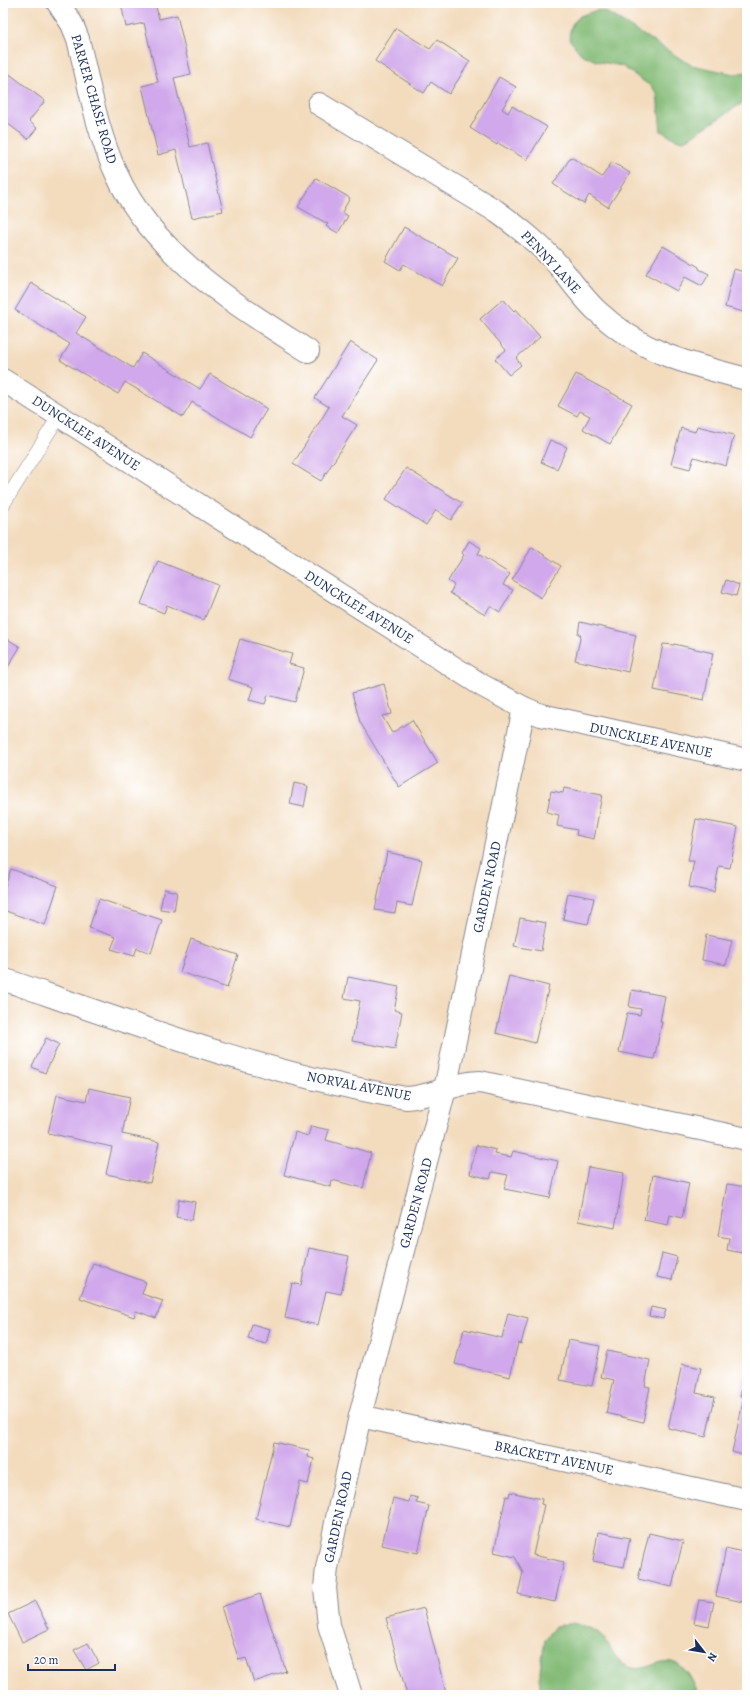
<svg xmlns="http://www.w3.org/2000/svg" width="750" height="1698" font-family="Alegreya,serif">
<style>
.forest{fill:#84bb77;stroke:#50756a}
.building{fill:#d0a8eb}
.lines{fill:none;stroke-linecap:round;stroke-linejoin:round}
.lane-casing{stroke:#87868e;stroke-width:14}
.street-casing{stroke:#87868e;stroke-width:24}
.lane{stroke:#fff;stroke-width:13}
.street{stroke:#fff;stroke-width:22}
.labels{text-anchor:middle;dominant-baseline:central;stroke-width:4;stroke-linejoin:round;paint-order:stroke}
.street-label{font-size:14px;fill:#1b2f5e;stroke:#fff}
</style>
<rect width="100%" height="100%" fill="#fff"/>
<filter id="ink" filterUnits="userSpaceOnUse"><feTurbulence type="fractalNoise" baseFrequency=".025" numOctaves="2"/><feDisplacementMap in="SourceGraphic" scale="8" xChannelSelector="R" yChannelSelector="G"/><feConvolveMatrix kernelMatrix="1 2 1 2 8 2 1 2 1" color-interpolation-filters="sRGB"/></filter>
<filter id="wash" filterUnits="userSpaceOnUse"><feTurbulence type="fractalNoise" baseFrequency=".012" numOctaves="4" result="noise"/><feDisplacementMap in="SourceGraphic" scale="16" xChannelSelector="R" yChannelSelector="G"/><feGaussianBlur stdDeviation="0.9" result="paint"/><feColorMatrix in="noise" values="0 0 0 0 0 0 0 0 0 0 0 0 0 0 0 0 0 1.4 0 .05"/><feComposite in="paint" operator="in"/></filter>
<g filter="url(#wash)">
<rect width="100%" height="100%" fill="#f3dcbe"/>
<g class="forest">
<path d="M597 10 606 12 691 65 734 74 747 72V100L684 141 675 139 661 131 657 94 652 87 622 66 596 61 581 54 570 40V31L573 23 580 16Z"/>
<path d="M573 1623C581 1625 592 1628 599 1633 610 1642 614 1662 629 1667 650 1675 664 1648 686 1671 692 1678 695 1688 700 1695H540V1671L545 1640 555 1626Z"/>
</g>
<g id="blocks">
<g class="building">
<path d="M121 3H155L159 19 177 15 191 74 174 78 190 147 207 143 223 211 192 218 176 150 158 155 142 86 158 82 144 23 126 27Z"/>
<path d="M396 28 430 49 437 40 470 61 449 94 431 82 424 93 375 61Z"/>
<path d="M3 69 45 101 29 121 37 128 28 139 3 120Z"/>
<path d="M499 77 516 87 502 109 508 113 512 106 547 127 527 160 498 143 497 145 470 128Z"/>
<path d="M571 157 602 177 612 162 630 173 608 207 589 195 584 204 553 184Z"/>
<path d="M316 178 350 198 342 212 348 216 338 233 326 226 328 224 298 207Z"/>
<path d="M404 227 458 258 442 286 404 264 400 270 385 261Z"/>
<path d="M663 246 699 267V269L709 274 702 286 685 277 677 291 646 274Z"/>
<path d="M734 269 747 273V313L725 307Z"/>
<path d="M31 283 86 317 76 333 133 368 142 353 200 389 210 374 267 409 250 437 192 402 183 417 125 382 118 394 60 360 70 344 15 310Z"/>
<path d="M503 299 514 311 516 309 540 337 516 358 521 365 509 375 495 359 506 350 480 319Z"/>
<path d="M350 342 378 360 342 416 357 425 321 481 293 464 329 407 315 398Z"/>
<path d="M576 374 632 404 610 444 583 429 590 416 580 411 577 416 558 406Z"/>
<path d="M697 426 734 435 726 466 694 457 690 469 671 464 681 428 695 432Z"/>
<path d="M550 440 567 447 557 469 541 462Z"/>
<path d="M406 468 462 503 451 520 436 510 426 525 386 499Z"/>
<path d="M469 541 481 548 478 554 510 574 503 585 513 590 500 612 490 606 485 615 450 593 454 585 448 581 464 555 462 553Z"/>
<path d="M532 547 561 566 541 598 512 580Z"/>
<path d="M158 561 218 585 204 620 167 605 164 613 141 604Z"/>
<path d="M726 580 739 585 736 596 722 592Z"/>
<path d="M580 622 636 635 628 672 575 660 581 635 578 634Z"/>
<path d="M3 636 20 647 3 675Z"/>
<path d="M240 639 292 654 289 664 304 668 295 702 268 695 265 704 249 700 253 687 228 679Z"/>
<path d="M663 644 674 645V644L713 653 704 700 654 690Z"/>
<path d="M384 684 392 714 382 716 392 733 412 720 438 763 399 787 360 722 352 693Z"/>
<path d="M294 783 308 786 304 807 290 804Z"/>
<path d="M564 788 602 795 594 839 576 835 577 830 557 826 559 815 547 812 551 791 563 793Z"/>
<path d="M696 819 738 827 730 868 719 866 714 892 689 887 694 861H688Z"/>
<path d="M387 852 422 860 412 906 397 903 395 913 375 910Z"/>
<path d="M11 869 58 886 45 925 3 910V892Z"/>
<path d="M164 889 177 892 174 911 160 909Z"/>
<path d="M568 893 594 898 588 924 563 919Z"/>
<path d="M99 899 162 920 151 953 137 948 134 956 111 949 116 937 89 928Z"/>
<path d="M520 918 546 923 541 951 514 946Z"/>
<path d="M706 935 732 940 726 965 702 960Z"/>
<path d="M191 939 238 955 227 988 180 972Z"/>
<path d="M509 976 549 986 535 1043 496 1033Z"/>
<path d="M348 977 399 987 394 1010 402 1012 395 1049 352 1041 360 1001 344 998Z"/>
<path d="M632 990 665 996 660 1022H662L654 1059 619 1052 627 1013 640 1015 641 1009 629 1007Z"/>
<path d="M46 1038 59 1044 45 1073 32 1067Z"/>
<path d="M89 1088 130 1097 122 1134 159 1142 150 1183 106 1174 112 1147 48 1133 57 1095 86 1101Z"/>
<path d="M311 1126 329 1130 326 1140 371 1153 363 1188 332 1180 331 1187 284 1175 295 1132 308 1136Z"/>
<path d="M476 1145 496 1150 495 1154 511 1157 513 1151 558 1161 550 1198 504 1189 508 1175 492 1172 490 1179 470 1174Z"/>
<path d="M588 1167 624 1173 615 1228 578 1221Z"/>
<path d="M653 1175 689 1183 682 1218 670 1215 668 1225 644 1220Z"/>
<path d="M727 1184 747 1187V1254L727 1250 729 1238 718 1236Z"/>
<path d="M179 1199 195 1202 192 1220 176 1217Z"/>
<path d="M309 1248 349 1256 341 1294 326 1291 318 1325 285 1318 292 1283 301 1285Z"/>
<path d="M662 1253 677 1257 672 1280 657 1277Z"/>
<path d="M93 1263 146 1282 142 1294 163 1301 156 1318 136 1311 134 1317 80 1298Z"/>
<path d="M651 1307 666 1310 663 1319 649 1316Z"/>
<path d="M508 1313 528 1318 521 1344 518 1343 510 1377 455 1364 464 1329 502 1338Z"/>
<path d="M252 1324 270 1329 266 1344 248 1339Z"/>
<path d="M568 1340 600 1346 592 1386 560 1380Z"/>
<path d="M607 1351 650 1360 645 1386 650 1387 643 1422 606 1413 614 1380 601 1377Z"/>
<path d="M682 1364 701 1368 696 1393 715 1397 706 1437 668 1428Z"/>
<path d="M744 1378 747 1379V1456L732 1452 744 1397 740 1396Z"/>
<path d="M274 1442 309 1450 308 1457 314 1459 308 1484 300 1482 290 1527 256 1519Z"/>
<path d="M510 1492 542 1499 541 1504 544 1505 533 1555 564 1562 555 1602 518 1594 523 1572 515 1557 494 1552 506 1496 509 1497Z"/>
<path d="M410 1496 418 1498 416 1503 429 1506 418 1553 382 1545 393 1498 409 1502Z"/>
<path d="M598 1532 630 1538 624 1567 593 1561Z"/>
<path d="M649 1533 683 1541 672 1587 638 1579Z"/>
<path d="M726 1548 747 1553V1585L743 1602 716 1596Z"/>
<path d="M260 1594 286 1671 254 1682 246 1658 239 1660 221 1607Z"/>
<path d="M699 1600 714 1602 709 1626 694 1623Z"/>
<path d="M35 1601 49 1629 22 1642 8 1614Z"/>
<path d="M424 1608 446 1693 440 1695H407L386 1618Z"/>
<path d="M88 1643 99 1663 86 1670 74 1650Z"/>
</g>
</g>
</g>
<g filter="url(#ink)">
<use href="#blocks" fill-opacity="0" stroke="#87868e" stroke-width="1"/>
<g class="lines">
<g class="lane-casing">
<path id="lane" d="M3 505 59 416"/>
</g>
<g class="street-casing">
<g id="street">
<path d="M58 3 72 24 78 39C89 84 97 133 117 175 154 256 237 305 308 351"/>
<path d="M319 104 496 211C519 228 541 245 560 267 572 282 583 298 597 311 643 354 689 364 747 379"/>
<path d="M3 380 483 686 524 708 541 715 747 760"/>
<path d="M3 979C135 1025 268 1075 406 1098 432 1097 455 1082 480 1082L747 1139"/>
<path d="M360 1416 747 1500"/>
<path d="M351 1695 329 1625 325 1588 327 1568 338 1513 360 1416 445 1089 524 708"/>
</g>
</g>
<use href="#lane" class="lane"/>
<use href="#street" class="street"/>
</g>
</g>
<g class="labels">
<g class="street-label">
<text transform="translate(94 99) rotate(74)">PARKER CHASE ROAD</text>
<text transform="translate(551 262) rotate(47)">PENNY LANE</text>
<text transform="translate(86 433) rotate(33)">DUNCKLEE AVENUE</text>
<text transform="translate(359 607) rotate(32)">DUNCKLEE AVENUE</text>
<text transform="translate(651 740) rotate(12)">DUNCKLEE AVENUE</text>
<text transform="translate(487 887) rotate(-78)">GARDEN ROAD</text>
<text transform="translate(359 1086) rotate(11)">NORVAL AVENUE</text>
<text transform="translate(416 1203) rotate(-75)">GARDEN ROAD</text>
<text transform="translate(554 1458) rotate(12)">BRACKETT AVENUE</text>
<text transform="translate(338 1517) rotate(-78)">GARDEN ROAD</text>
</g>
</g>
<rect width="750" height="1698" fill="none" stroke="#fff" stroke-width="16"/>
<g transform="translate(704 1652) rotate(121)" stroke="#ffffff" stroke-width="3" paint-order="stroke">
<path d="M0-3L7 15L0 10L-7 15Z" fill="#1b2f5e"/>
<text y="-6" font-size="11" font-weight="bold" text-anchor="middle" fill="#1b2f5e">N</text>
</g>
<path d="M28 1664v6h87v-6" fill="none" stroke="#1b2f5e" stroke-width="2"/>
<text x="34" y="1664" font-size="12" fill="#1b2f5e" stroke="#ffffff" stroke-width="3" paint-order="stroke">20 m</text>
</svg>
